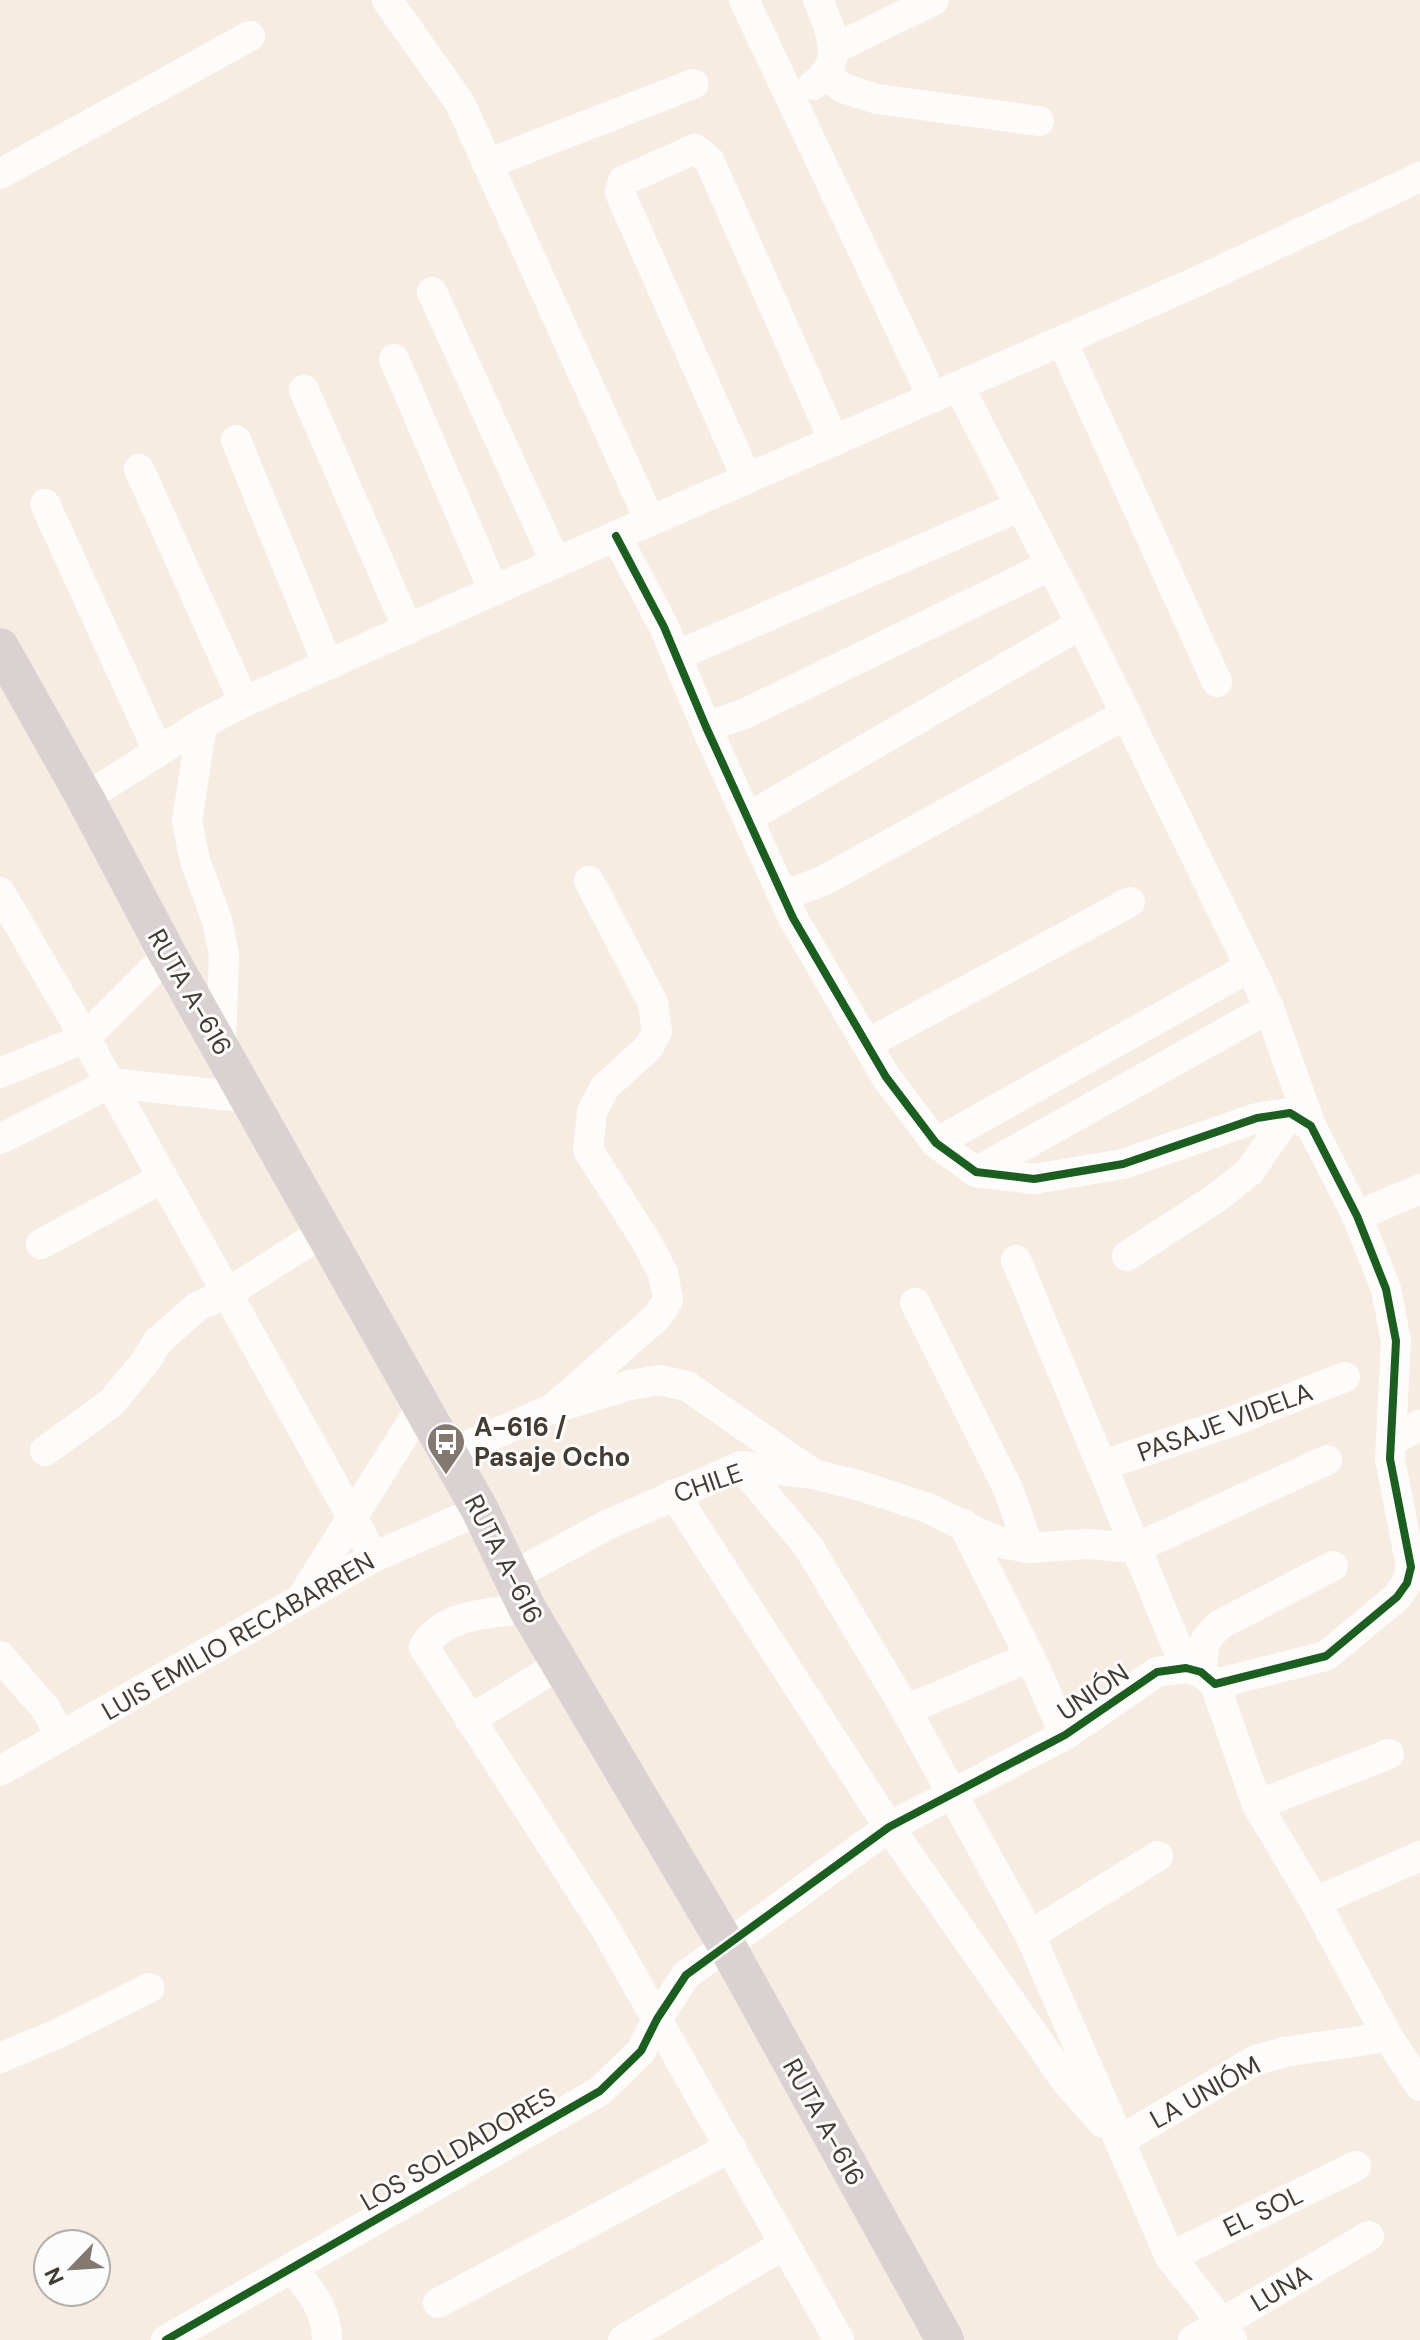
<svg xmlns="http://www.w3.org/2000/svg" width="1420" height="2340" font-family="'DM Sans',sans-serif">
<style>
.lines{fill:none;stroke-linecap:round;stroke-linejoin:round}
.minor{stroke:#fefcfb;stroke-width:30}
.major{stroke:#d9d1d2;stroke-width:38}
.cycleway-casing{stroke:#fcfcfc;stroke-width:13}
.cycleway{stroke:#1b5e20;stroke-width:8}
.labels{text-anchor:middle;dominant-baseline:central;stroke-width:6;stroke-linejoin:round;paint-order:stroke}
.street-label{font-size:26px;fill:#443b32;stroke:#fcfcfc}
.poi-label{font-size:26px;font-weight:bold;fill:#443b32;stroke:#fcfcfc;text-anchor:start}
</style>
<rect width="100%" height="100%" fill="#f7ece2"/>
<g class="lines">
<g class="minor">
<path d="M387 0 460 103 650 521"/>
<path d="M744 0 933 398"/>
<path d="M834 49 934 0"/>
<path d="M825 74 843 88 877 99 1039 121"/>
<path d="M813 85C846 63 831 30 818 0"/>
<path d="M487 164 693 84"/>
<path d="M0 174 250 36"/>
<path d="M432 292 556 563"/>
<path d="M1062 341 1217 682"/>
<path d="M394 359 494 591"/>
<path d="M959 387 1086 633 1250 967 1269 1008 1311 1126"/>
<path d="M304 390 408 629"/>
<path d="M236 440 328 665"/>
<path d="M139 469 244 702"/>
<path d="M747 479 620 193 623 181 695 149 709 160 834 441"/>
<path d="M45 504 158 751"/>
<path d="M676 656 1021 506"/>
<path d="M202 724 187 821 195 861 217 920 224 955 221 1046"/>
<path d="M706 727 744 714 1051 565"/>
<path d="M85 798 202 724 244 702 616 536 1196 282 1420 177"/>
<path d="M749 817 1081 624"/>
<path d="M0 892 85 1038 374 1557"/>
<path d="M783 896 823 881 1126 714"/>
<path d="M867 1044 1130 902"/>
<path d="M0 1073 85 1038 168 955"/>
<path d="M0 1139 111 1083 251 1098"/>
<path d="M936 1143 1250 967"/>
<path d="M976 1172 1269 1008"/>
<path d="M1357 1216 1420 1189"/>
<path d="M41 1244 163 1178"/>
<path d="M1127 1256 1216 1198 1250 1171 1290 1113"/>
<path d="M1016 1260 1186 1668"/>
<path d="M915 1303 1008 1489 1029 1548"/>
<path d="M552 1409 657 1317 668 1300 663 1273 646 1241 588 1150 592 1112 605 1087 648 1048 657 1032 653 1003 589 881"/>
<path d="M1391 1441 1420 1425"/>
<path d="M45 1451 111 1403 145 1362 158 1341 198 1306 226 1294 325 1231"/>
<path d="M449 1454 552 1409 630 1385 659 1380 687 1386 812 1473"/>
<path d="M1104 1465 1233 1421 1345 1377"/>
<path d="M741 1466 808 1546 906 1710 1030 1935 1170 2257 1209 2306 1232 2340"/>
<path d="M674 1494 889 1827 1066 2081 1102 2122"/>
<path d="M963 1524 1030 1657 1065 1735"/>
<path d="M511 1577 605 1526 741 1466 813 1474 861 1486 928 1508 983 1535 1006 1544 1029 1548 1086 1544 1136 1548 1327 1460"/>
<path d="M304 1594 422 1406"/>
<path d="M527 1608C492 1614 444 1612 424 1647L605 1928 839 2340"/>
<path d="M0 1656 45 1708 61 1736"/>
<path d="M1201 1672 1205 1641 1219 1625 1333 1566"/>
<path d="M1215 1684 1257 1805 1315 1902 1388 2037 1420 2086"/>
<path d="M906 1710 1030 1657"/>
<path d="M470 1720 560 1664"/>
<path d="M0 1771 374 1557 480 1510"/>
<path d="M1257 1805 1389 1754"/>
<path d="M1315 1902 1420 1856"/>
<path d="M1030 1935 1158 1856"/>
<path d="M0 2058 57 2034 149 1988"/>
<path d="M1119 2141 1256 2060 1284 2052 1388 2037"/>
<path d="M1170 2257 1356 2166"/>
<path d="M292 2268C310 2291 327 2309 327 2340"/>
<path d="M438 2303 731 2147"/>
<path d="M166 2340 600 2091 641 2051 657 2019 686 1975 889 1827 1065 1735 1157 1672 1186 1668 1201 1672 1215 1684 1326 1656 1397 1597 1407 1583 1411 1567 1390 1459 1396 1341 1386 1289 1357 1216 1311 1126 1290 1113 1257 1118 1123 1164 1034 1179 976 1172 936 1143 886 1077 793 918 706 727 664 627 616 536"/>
<path d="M623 2340 785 2244"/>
<path d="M1193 2340 1369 2236"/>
</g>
<path class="major" d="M0 647 85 798 168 955 480 1510 527 1608 727 1946 945 2340"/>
<g class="cycleway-casing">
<path id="cycleway" d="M166 2340 600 2091 641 2051 657 2019 686 1975 889 1827 1065 1735 1157 1672 1186 1668 1201 1672 1215 1684 1326 1656 1397 1597 1407 1583 1411 1567 1390 1459 1396 1341 1386 1289 1357 1216 1311 1126 1290 1113 1257 1118 1123 1164 1034 1179 976 1172 936 1143 886 1077 793 918 706 727 664 627 616 536"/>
</g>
<use href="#cycleway" class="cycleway"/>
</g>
<defs>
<g id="bus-pin" transform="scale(2)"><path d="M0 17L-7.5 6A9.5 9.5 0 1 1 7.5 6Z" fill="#837970" stroke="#fcfcfc"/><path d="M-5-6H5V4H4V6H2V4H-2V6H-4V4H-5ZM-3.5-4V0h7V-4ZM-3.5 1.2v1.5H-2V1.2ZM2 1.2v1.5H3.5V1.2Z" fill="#fff"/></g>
</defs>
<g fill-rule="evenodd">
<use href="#bus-pin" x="446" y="1442"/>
</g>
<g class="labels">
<g class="street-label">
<text transform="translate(190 992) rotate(60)">RUTA A-616</text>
<text transform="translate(1225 1422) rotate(-20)">PASAJE VIDELA</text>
<text transform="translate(708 1483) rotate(-19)">CHILE</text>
<text transform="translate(504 1559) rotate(63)">RUTA A-616</text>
<text transform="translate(238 1636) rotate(-30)">LUIS EMILIO RECABARREN</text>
<text transform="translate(1093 1692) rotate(-34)">UNIÓN</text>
<text transform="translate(1205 2092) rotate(-29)">LA UNIÓM</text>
<text transform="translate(824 2122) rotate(61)">RUTA A-616</text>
<text transform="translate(458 2149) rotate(-30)">LOS SOLDADORES</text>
<text transform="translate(1263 2211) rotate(-26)">EL SOL</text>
<text transform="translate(1281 2288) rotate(-31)">LUNA</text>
</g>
<g class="poi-label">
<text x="474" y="1427">A-616 /<tspan x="474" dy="30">Pasaje Ocho</tspan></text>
</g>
</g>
<g transform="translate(72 2268) rotate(245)"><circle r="38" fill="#fcfcfc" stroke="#b2afab" stroke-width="2"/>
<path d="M0-6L14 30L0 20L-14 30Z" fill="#837970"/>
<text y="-12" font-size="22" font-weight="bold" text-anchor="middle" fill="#443b32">N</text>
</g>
</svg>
